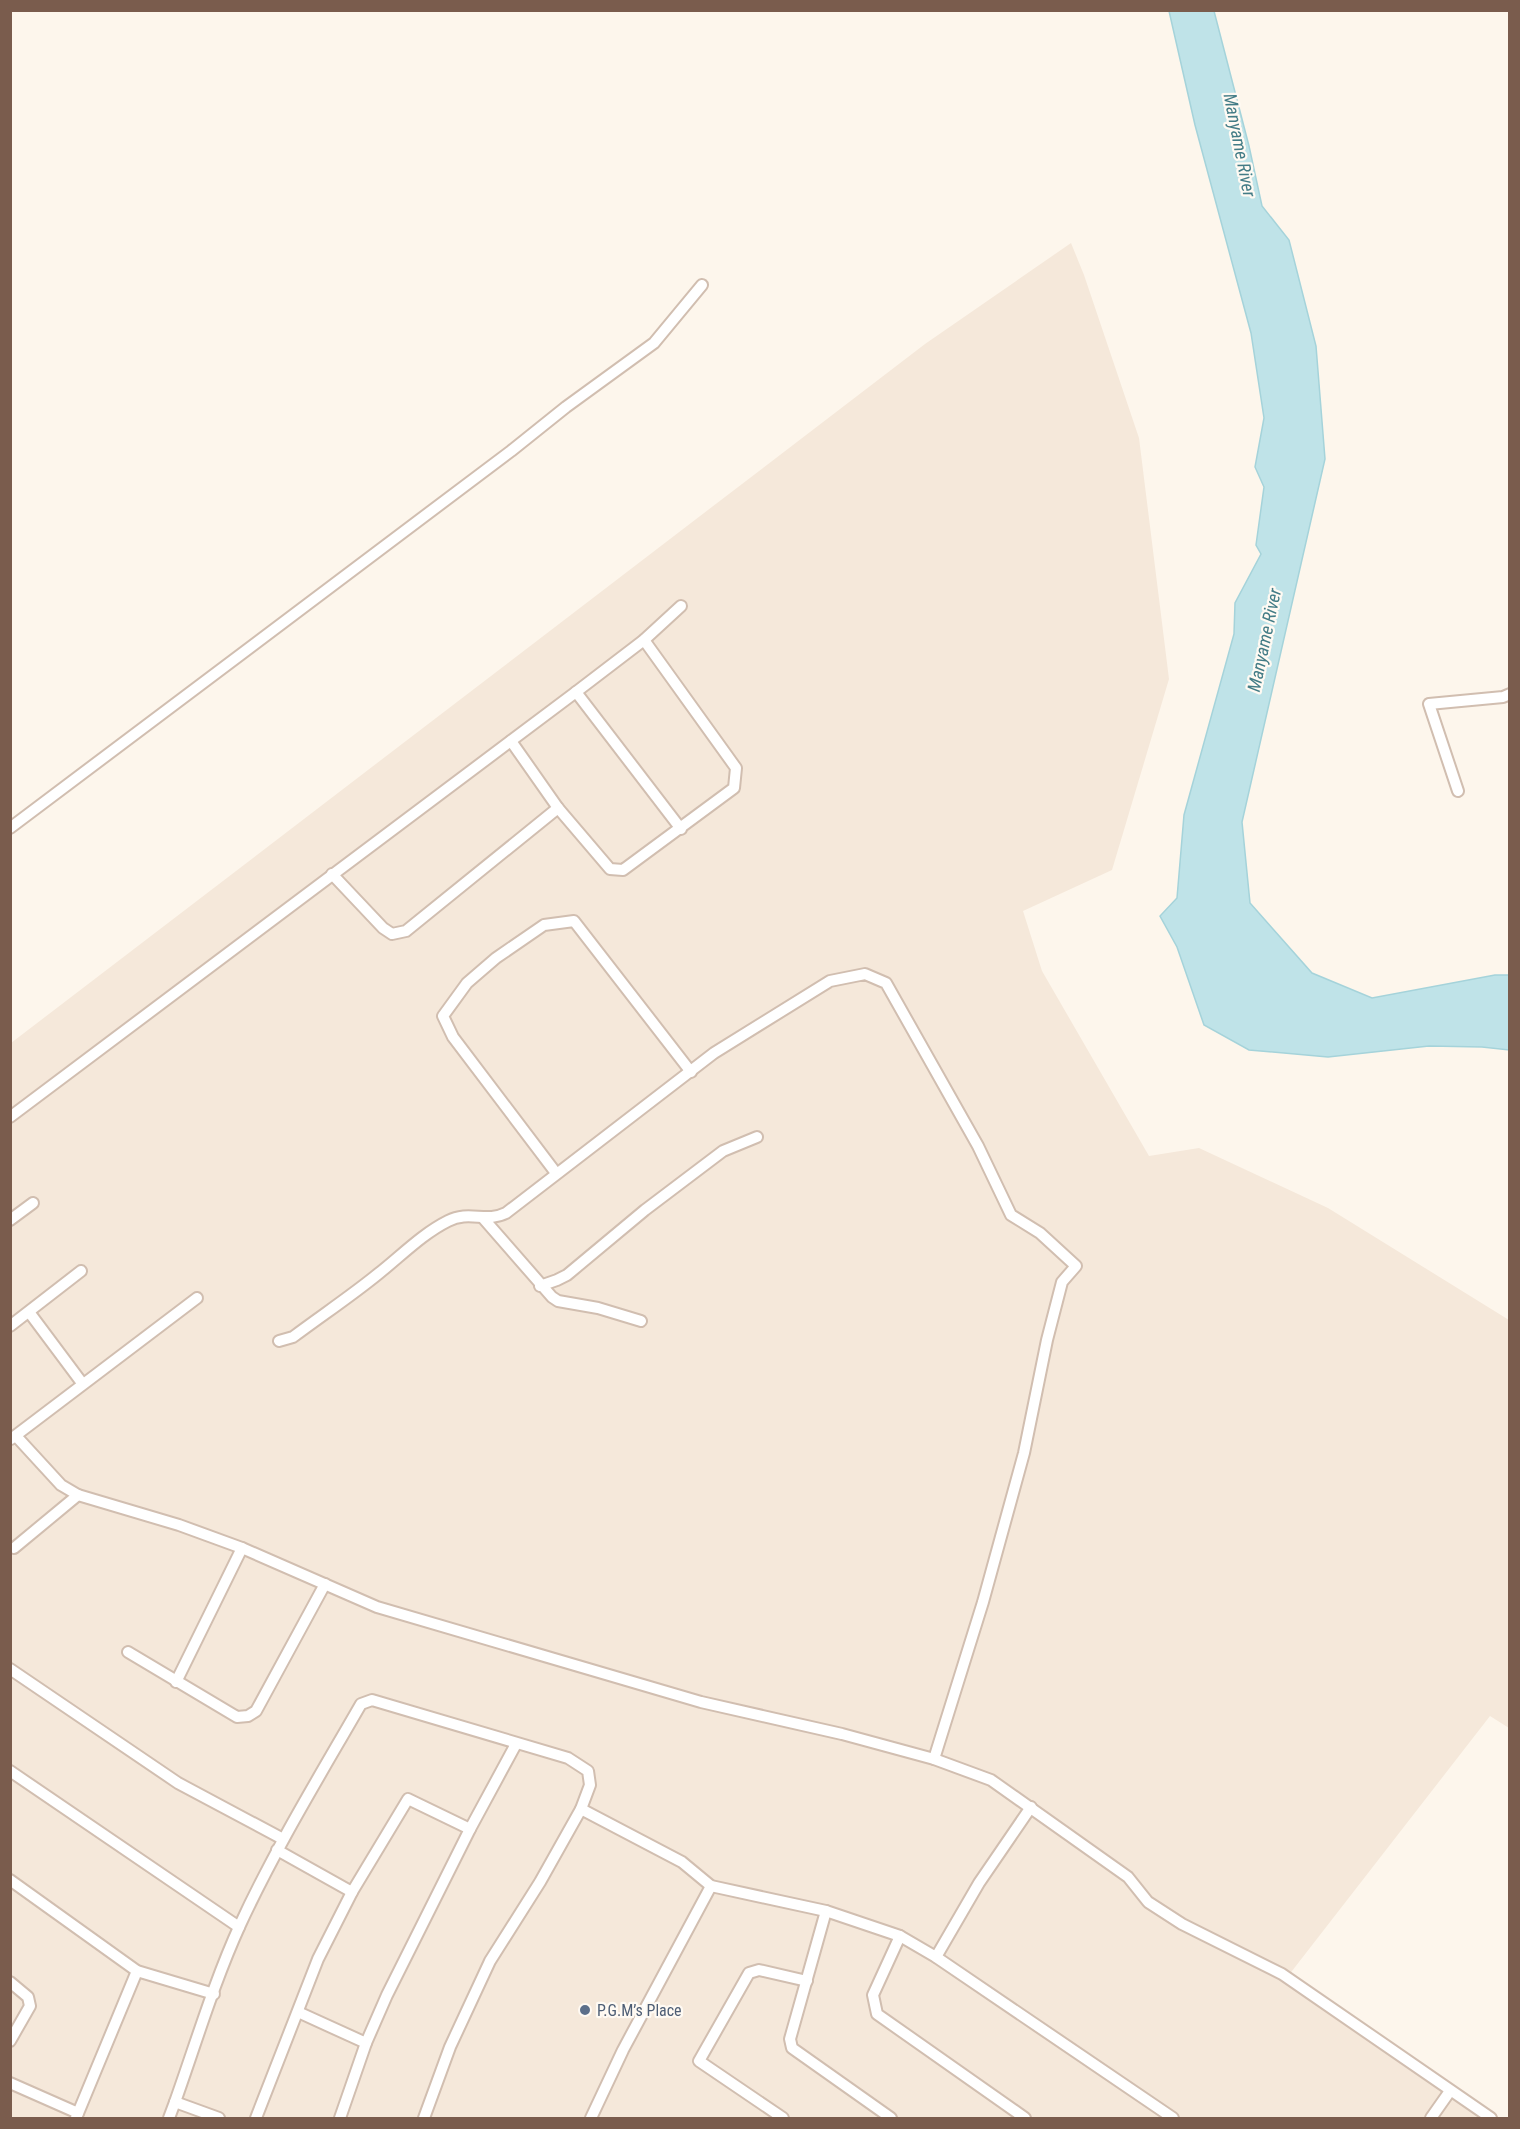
<svg xmlns="http://www.w3.org/2000/svg" width="1520" height="2129" font-family="'Roboto Condensed',sans-serif">
<style>
.residential{fill:#f5e8da}
.water{fill:#bfe3e8;stroke:#a5d3da;stroke-width:1.5}
.lines{fill:none;stroke-linecap:round;stroke-linejoin:round}
.minor-casing{stroke:#d1beb0;stroke-width:14}
.minor{stroke:#fff;stroke-width:10}
.service-dot{fill:#5c6f8a;stroke:#fffaf3;stroke-width:2}
.labels{text-anchor:middle;dominant-baseline:central;stroke-width:4.5;stroke-linejoin:round;paint-order:stroke}
.service-label{font-size:16px;fill:#4e5e75;stroke:#fffaf3;text-anchor:start}
.water-label{font-size:18px;font-style:italic;fill:#437c86;stroke:#fffaf3}
</style>
<rect width="100%" height="100%" fill="#fdf6ec"/>
<path class="residential" d="M1071 243 1084 275 1139 438 1169 679 1112 870 1023 911 1042 971 1149 1156 1199 1148 1328 1208 1509 1320V1728L1490 1716 1285 1980 1480 2118H11V1043L925 344Z"/>
<path class="water" d="M1169 11H1214L1249 146 1262 206 1289 240 1316 346 1325 459 1242 822 1250 903 1312 973 1372 998 1495 975H1509V1050L1482 1047 1429 1046 1328 1057 1249 1050 1204 1025 1177 947 1160 916 1177 898 1184 815 1234 634 1235 603 1261 554 1256 545 1264 487 1255 467 1264 418 1251 333 1195 125Z"/>
<g class="lines">
<g class="minor-casing">
<g id="minor">
<path d="M576 692 681 829"/>
<path d="M511 741 558 808 610 869 623 870 734 788 736 768 644 640"/>
<path d="M1458 791 1429 704 1503 697 1510 694"/>
<path d="M10 828 511 451 566 407 654 343 702 285"/>
<path d="M332 874 383 928 392 934 406 931 558 808"/>
<path d="M10 1117 576 692 644 640 681 606"/>
<path d="M556 1173 453 1037 443 1016 467 983 496 958 544 925 574 921 691 1072"/>
<path d="M483 1218 552 1297 558 1301 598 1308 641 1321"/>
<path d="M10 1220 33 1203"/>
<path d="M540 1286 557 1280 567 1275 645 1210 723 1151 757 1137"/>
<path d="M29 1312 82 1383"/>
<path d="M10 1326 81 1271"/>
<path d="M279 1341 293 1337C321 1316 351 1296 378 1274 401 1256 422 1234 448 1221 469 1210 486 1223 506 1213L714 1053 830 981 865 974 886 983 978 1146 1011 1215 1040 1233 1076 1266 1062 1282 1047 1340 1024 1453 983 1602 934 1759"/>
<path d="M16 1436 61 1485 78 1495 179 1525 242 1548 377 1607 701 1702 842 1734 934 1759 991 1780 1128 1877 1148 1902 1182 1924 1282 1974 1491 2118"/>
<path d="M11 1439 197 1298"/>
<path d="M14 1548 78 1495"/>
<path d="M128 1652 237 1717 248 1716 256 1711 325 1584"/>
<path d="M10 1669 178 1783 283 1839"/>
<path d="M176 1682 242 1548"/>
<path d="M10 1771 239 1927"/>
<path d="M581 1809 682 1862 711 1886 826 1911 900 1936 936 1957 1173 2118"/>
<path d="M277 1850 352 1892"/>
<path d="M10 1880 137 1971 214 1994"/>
<path d="M826 1911 790 2039 792 2048 891 2118"/>
<path d="M900 1936 873 1995 877 2014 1025 2118"/>
<path d="M936 1957 979 1883 1031 1807"/>
<path d="M10 1982 28 1997 30 2006 10 2041"/>
<path d="M298 2012 366 2043"/>
<path d="M10 2083 78 2113"/>
<path d="M76 2118 137 1971"/>
<path d="M169 2118 175 2102"/>
<path d="M219 2118 175 2102C196 2043 214 1982 240 1925 275 1849 319 1777 361 1704L372 1700 568 1758 588 1771 590 1785 581 1809 540 1882 490 1961 450 2047 424 2118"/>
<path d="M256 2118 318 1959 352 1892 408 1799 470 1829"/>
<path d="M340 2118 366 2043 387 1995 470 1829 516 1744"/>
<path d="M591 2118 623 2050 711 1886"/>
<path d="M783 2118 699 2061 749 1973 759 1970 807 1981"/>
<path d="M1431 2118 1450 2091"/>
</g>
</g>
<use href="#minor" class="minor"/>
</g>
<circle class="service-dot" cx="585" cy="2010" r="6"/>
<g class="labels">
<g class="service-label">
<text x="597" y="2010">P.G.M’s Place</text>
</g>
<g class="water-label">
<text transform="translate(1240 145) rotate(79)">Manyame River</text>
<text transform="translate(1264 640) rotate(-78)">Manyame River</text>
</g>
</g>
<rect width="1520" height="2129" fill="none" stroke="#7a5c4d" stroke-width="24"/>
</svg>
